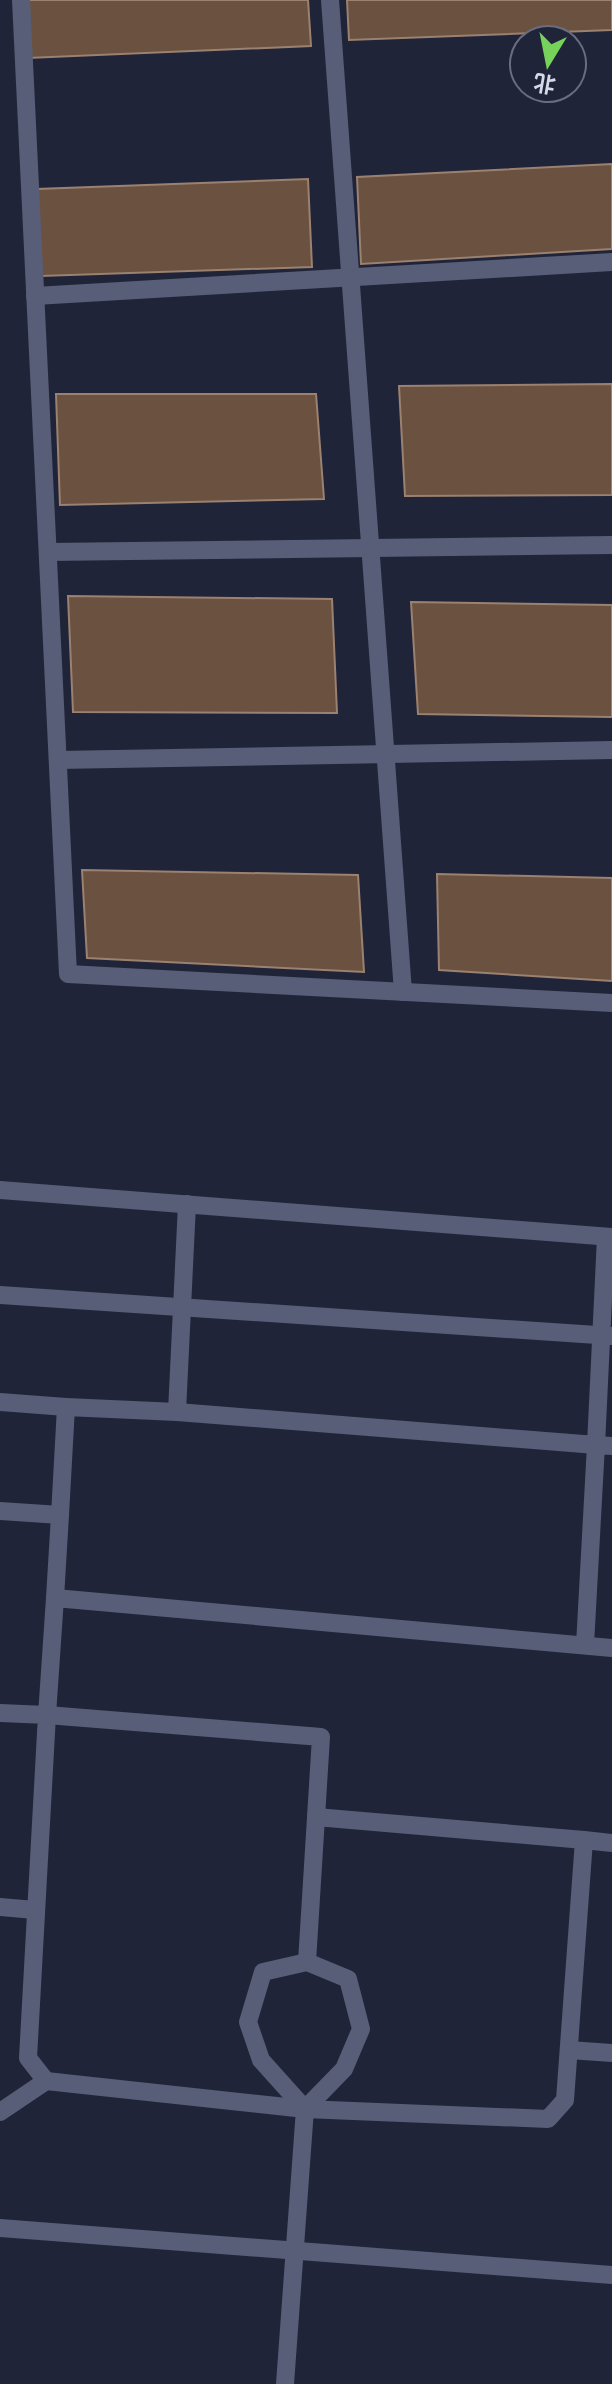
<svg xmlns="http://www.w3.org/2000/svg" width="612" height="2384" font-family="Arial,'Noto Sans SC',sans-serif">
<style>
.building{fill:#6b5140;stroke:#9b8170;stroke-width:2}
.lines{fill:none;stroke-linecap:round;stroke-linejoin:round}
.lane{stroke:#585e77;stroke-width:18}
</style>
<rect width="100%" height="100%" fill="#202439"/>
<g class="building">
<path d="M27 0H308L311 46 28 58Z"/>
<path d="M347 0H612V30L349 40Z"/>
<path d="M612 164V249L361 264 357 177Z"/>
<path d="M308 179 312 267 41 276 37 189Z"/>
<path d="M612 384V495L405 496 399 386Z"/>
<path d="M56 394H316L324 499 60 505Z"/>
<path d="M68 596 332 599 337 713 73 712Z"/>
<path d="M411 602 612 605V717L418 714Z"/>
<path d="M82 870 358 875 364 972 87 958Z"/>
<path d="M437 874 612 878V981L439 970Z"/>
</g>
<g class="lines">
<g class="lane">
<path d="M21 0 68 974 612 1003"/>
<path d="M330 0 403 992"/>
<path d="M35 296 612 262"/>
<path d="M48 552 612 545"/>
<path d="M58 760 612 750"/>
<path d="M0 1190 612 1237"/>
<path d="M0 1295 612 1336"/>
<path d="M0 1402 66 1407"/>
<path d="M177 1412 596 1445 606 1237"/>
<path d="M0 1511 60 1515 55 1598"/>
<path d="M60 1515 66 1407 177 1412 187 1204"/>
<path d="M585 1645 596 1445 612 1446"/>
<path d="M0 1713 47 1715 28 2058 46 2081"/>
<path d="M316 1817 584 1840"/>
<path d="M0 1907 35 1910"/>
<path d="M307 1962 321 1737 47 1715 55 1598 612 1648"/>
<path d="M569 2050 612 2053"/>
<path d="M305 2109 344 2069 361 2029 348 1979 307 1962 263 1972 248 2022 261 2060 305 2109 548 2119 565 2100 584 1840 612 1843"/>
<path d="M0 2112 46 2081 305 2109 285 2384"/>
<path d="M0 2228 612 2275"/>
</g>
</g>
<g transform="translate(548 64) rotate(190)"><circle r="38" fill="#202439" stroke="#696d7f" stroke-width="2"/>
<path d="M0-6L14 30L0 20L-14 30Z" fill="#76d25a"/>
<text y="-12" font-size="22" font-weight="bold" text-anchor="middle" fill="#d6dae8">北</text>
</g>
</svg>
